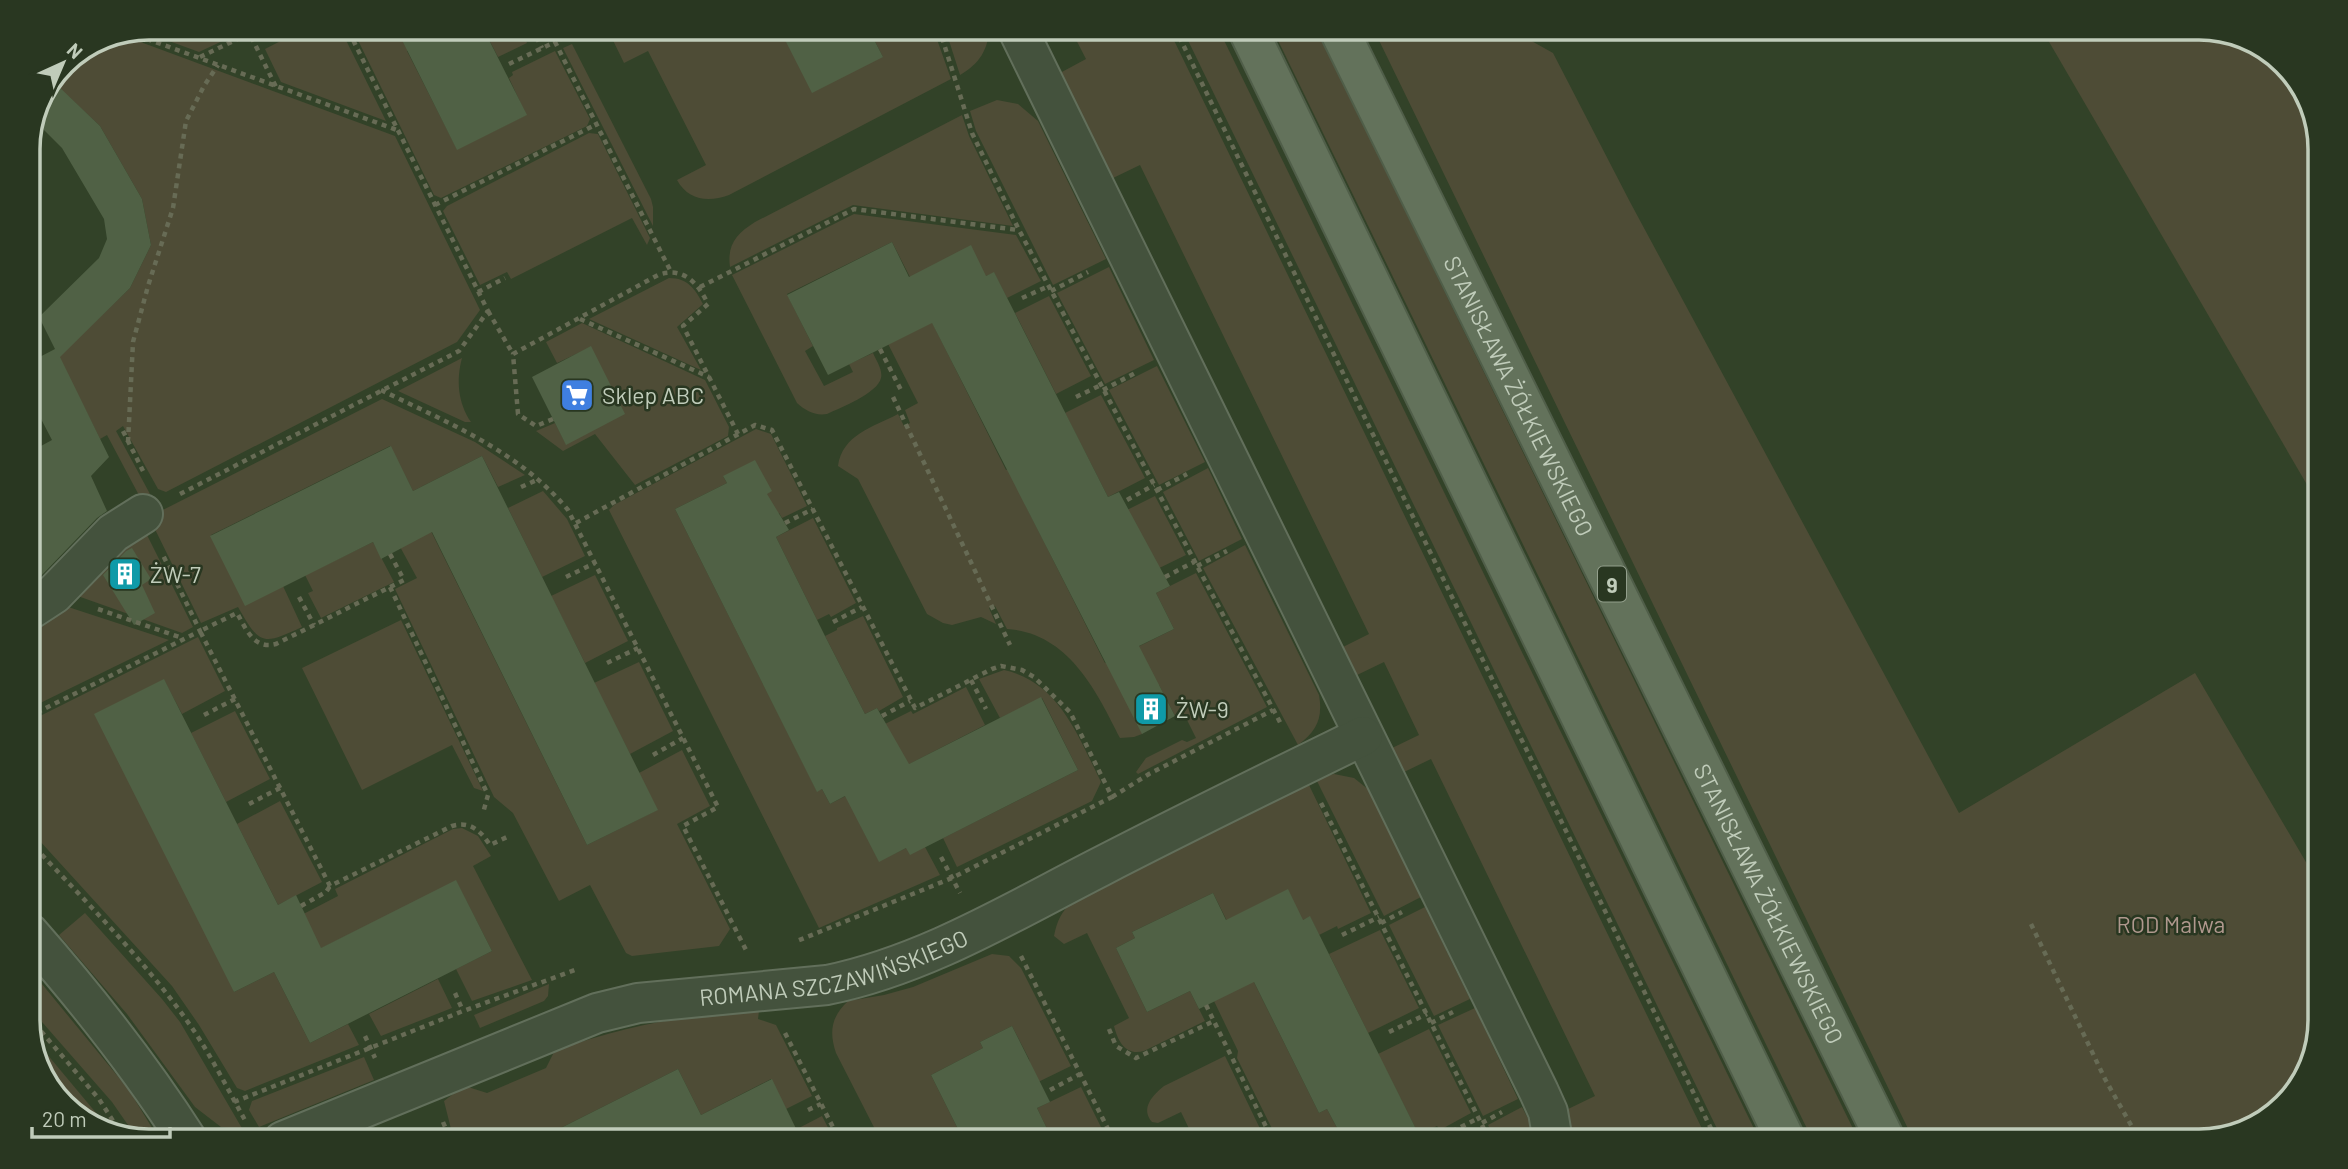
<svg xmlns="http://www.w3.org/2000/svg" width="2348" height="1169" font-family="Barlow,sans-serif">
<style>
.green{fill:#4e4c36}
.building{fill:#506145}
.lines{fill:none;stroke-linecap:round;stroke-linejoin:round}
.minor-casing{stroke:#626f5b;stroke-width:42}
.major-casing{stroke:#505e49;stroke-width:42}
.path{stroke:#676b55;stroke-width:4.5;stroke-dasharray:5 5;stroke-linecap:butt}
.minor{stroke:#44523d;stroke-width:38}
.major{stroke:#63725b;stroke-width:38}
.labels{text-anchor:middle;dominant-baseline:central;stroke-width:5;stroke-linejoin:round;paint-order:stroke}
.shield{fill:#293721;stroke:#939f8c;stroke-width:2}
.shield-label{font-size:21px;font-weight:bold;fill:#c0ccba}
.poi-label{font-size:23px;fill:#c0ccba;stroke:#293721;text-anchor:start}
.street-label{font-size:23px;fill:#c0ccba;stroke:#293721}
.park-label{font-size:23px;fill:#b0988e;stroke:#293721}
.rim{fill:none;stroke:#c0ccba;stroke-width:3.5}
</style>
<rect width="100%" height="100%" fill="#324228"/>
<g class="green">
<path d="M149 28H226L231 37 199 52 139 30Z"/>
<path d="M306 28H340L386 121 281 82 265 49Z"/>
<path d="M352 28H451L407 51 457 149 526 115 509 78 513 75 512 72 555 51 590 119 587 126 441 198 434 195Z"/>
<path d="M483 28H520L527 43 498 57Z"/>
<path d="M607 28H779L883 57 868 28H933L951 79 729 195C708 203 688 200 677 180L706 165 648 51 624 63Z"/>
<path d="M945 28H990C987 51 980 63 960 75Z"/>
<path d="M1070 28H1168L1708 1141H1573L1566 1110 1595 1096 1431 759 1402 773 1390 749 1419 735 1384 662 1355 676 1341 648 1369 634 1140 165 1111 179 1060 73 1086 59Z"/>
<path d="M1182 28H1218L1760 1141H1723Z"/>
<path d="M1272 28H1316L1859 1141H1813Z"/>
<path d="M1373 28H1523L1528 39 1553 53 1630 202 1959 813 2195 673 2320 886V1020L2308 1073 2266 1121 2199 1141H1914Z"/>
<path d="M2041 28H2199L2252 40 2299 81 2320 142V507Z"/>
<path d="M119 34 395 136 480 310 457 342 166 492 158 489 123 426 116 431 150 494 149 497 142 501 107 435 100 439 57 354 69 347 130 288 151 245 142 199 100 126 68 96 51 92 64 63 103 37Z"/>
<path d="M572 44 651 199 653 207V226L563 48Z"/>
<path d="M997 100 1018 104 1038 121 1106 259 1053 285 976 131 970 111Z"/>
<path d="M962 115 969 136 1013 226 853 205 730 267C727 245 736 234 755 222Z"/>
<path d="M589 133 598 134 650 238 647 245 632 218 511 279 507 272 480 285 443 211 447 206Z"/>
<path d="M854 214 1016 235 1041 281 1007 298 994 273 986 276 913 283 892 242 787 294 813 346 805 351 824 386 853 372 849 364 873 353C876 360 883 370 881 378 878 393 840 408 827 414 815 416 806 411 797 403L732 275Z"/>
<path d="M1109 267 1154 360 1105 384 1057 293Z"/>
<path d="M669 278C688 278 695 289 703 304L677 327 701 370 589 319Z"/>
<path d="M1049 296 1091 376 1056 394 1015 313Z"/>
<path d="M928 314 1006 470 1014 466 1026 506 1105 663 1174 629 1156 593 1196 573 1267 707 1138 774 1136 772 1146 758 1182 740 1187 742 1196 738 1183 712 1175 716 1159 685 1142 734 1134 737 1120 738C1096 690 1068 633 1007 629L995 606 989 608 996 624 981 617 952 625 943 623 927 614 858 479 838 466C842 435 873 427 898 414L904 426 910 423 905 410 918 403 884 336Z"/>
<path d="M582 323 705 380 729 427 728 436 635 485 595 434 563 451 536 431 555 423 566 444 591 347 557 363 546 342Z"/>
<path d="M462 358C456 380 458 403 471 422H465L398 391Z"/>
<path d="M1157 366 1205 462 1159 485 1109 390Z"/>
<path d="M1101 395 1145 478 1108 497 1065 413Z"/>
<path d="M382 399 475 442 525 475 498 487 482 456 413 491 390 446 211 535 283 586 302 627C263 645 260 646 238 607L201 623 149 517Z"/>
<path d="M756 429 771 434 807 506 782 518 779 513 773 516 723 476 727 483 675 509 817 791 822 789 830 804 855 791 862 828 879 861 906 848 925 847 940 875 819 928 609 510 614 505Z"/>
<path d="M1208 468 1242 539 1199 561 1163 492Z"/>
<path d="M543 491 567 519 585 556 542 577 508 508Z"/>
<path d="M1155 496 1186 555 1147 574 1117 515Z"/>
<path d="M424 517 587 845 657 810 639 773 682 750 710 806 677 824 730 929 719 946 632 956 626 953 590 885 559 901 513 813 494 797 395 589 417 578 392 532Z"/>
<path d="M813 518 856 603 831 617 829 614 817 620 776 537Z"/>
<path d="M144 529 193 627 182 633 72 594Z"/>
<path d="M373 542 394 582 321 618 308 593 313 591 305 575Z"/>
<path d="M1245 545 1319 695C1323 718 1317 731 1298 745L1203 568Z"/>
<path d="M595 575 628 641 585 663 551 596Z"/>
<path d="M59 604 169 640 28 709V624Z"/>
<path d="M863 616 903 697 879 711 877 708 865 714 825 636 837 630V628Z"/>
<path d="M401 620 483 791 474 788 452 745 362 790 302 668Z"/>
<path d="M198 637 225 691 182 714 164 680 234 992 274 972 310 1043 348 1024 359 1045 245 1091 237 1088 199 1025 172 986 28 828V722Z"/>
<path d="M639 662 673 731 630 754 594 683Z"/>
<path d="M1004 670C1059 682 1078 736 1101 782L1092 801 957 867 943 838 1078 770 1042 698 1000 718 979 679Z"/>
<path d="M966 687 985 725 894 772 873 730 911 711 913 714Z"/>
<path d="M235 711 270 779 226 802 191 733Z"/>
<path d="M1334 774 1354 778 1369 790 1421 897 1384 916 1316 779Z"/>
<path d="M1308 783 1371 913 1338 929 1337 926 1319 935 1310 917 1303 920 1230 927 1213 893 1132 932 1135 938 1116 948 1147 1012 1190 991 1205 1021 1144 1051C1126 1056 1118 1042 1114 1026L1129 1018 1087 933 1064 944 1054 936C1057 921 1061 912 1073 901Z"/>
<path d="M280 801 322 882 278 905 237 824Z"/>
<path d="M462 828 478 836 491 856 473 866 532 980 472 1001 456 969 492 951 456 881 304 957 288 922 338 896 335 889 453 829Z"/>
<path d="M1425 907 1470 999 1434 1016 1389 925Z"/>
<path d="M85 913 162 999 180 1022 243 1130 221 1127 195 1107 127 1014 59 935Z"/>
<path d="M1380 930 1419 1008 1368 1033 1329 954Z"/>
<path d="M992 954 1009 956 1021 968 1071 1066 1034 1084 1029 1059 1012 1026 980 1042 983 1048 931 1075 964 1141H881L836 1053C829 1032 831 1017 848 1001L884 995 913 987Z"/>
<path d="M1245 964 1319 1113 1327 1109 1344 1141H1278L1237 1058 1238 1051 1214 1001Z"/>
<path d="M28 967 129 1090 160 1141 137 1138 112 1102 28 1006Z"/>
<path d="M438 979 452 1008 381 1036 369 1014Z"/>
<path d="M549 984 548 996 544 1001 480 1028 474 1015Z"/>
<path d="M1475 1008 1518 1099 1483 1116 1438 1025Z"/>
<path d="M759 1011 758 1019 776 1025 812 1096 786 1109 771 1079 701 1115 678 1069 535 1141H457L451 1129 444 1101 457 1091 468 1087 487 1093 546 1068 555 1050C626 1027 684 1013 759 1011Z"/>
<path d="M1429 1029 1471 1113 1440 1130 1437 1126 1419 1135 1378 1054Z"/>
<path d="M31 1035 112 1132 96 1129 49 1088Z"/>
<path d="M1225 1056 1266 1141H1195L1181 1112 1158 1123 1152 1122C1140 1108 1153 1095 1164 1086Z"/>
<path d="M364 1057 374 1080 259 1127 249 1110 252 1101Z"/>
<path d="M1081 1087 1108 1141H1053L1037 1108Z"/>
<path d="M1522 1107 1533 1128 1535 1141H1496L1488 1125Z"/>
<path d="M822 1116 835 1141H803L797 1129Z"/>
</g>
<g class="building">
<path d="M396 28H483L527 115 457 150Z"/>
<path d="M779 28H868L883 57 812 93Z"/>
<path d="M55 83 100 126 142 199 151 245 130 288 60 357 109 457 91 476 107 511 97 518 40 577 28 585V453L52 440 28 394V363L55 349 39 317 99 258 107 239 104 219 62 148 37 123Z"/>
<path d="M892 242 909 277 971 245 986 276 994 272 1108 497 1119 492 1170 586 1156 593 1174 629 1139 646 1175 716 1142 734 932 323 828 375 787 295Z"/>
<path d="M591 346 625 414 566 445 532 377Z"/>
<path d="M391 446 413 491 482 456 658 810 587 845 432 532 381 559 373 542 245 606 210 536Z"/>
<path d="M755 460 772 491 767 494 789 530 776 537 825 636 865 714 877 708 909 764 1041 697 1078 770 910 855 906 848 879 862 845 796 830 804 822 789 817 792 675 509 727 483 723 476Z"/>
<path d="M132 548 151 579 142 585 155 613 134 625 103 575 126 551Z"/>
<path d="M164 679 278 905 296 895 321 948 456 880 492 951 310 1043 274 972 234 992 94 714Z"/>
<path d="M1288 889 1303 920 1310 916 1422 1141H1344L1327 1109 1319 1113 1254 982 1199 1009 1190 991 1147 1012 1116 948 1135 938 1132 932 1213 893 1226 920Z"/>
<path d="M1012 1026 1050 1102 1037 1108 1053 1141H964L931 1075 983 1048 980 1042Z"/>
<path d="M678 1069 701 1115 772 1079 802 1141H535Z"/>
</g>
<g class="lines">
<g class="minor-casing">
<g id="minor">
<path d="M1017 28 1539 1092 1548 1112 1553 1141"/>
<path d="M28 611 54 594 113 533 143 514"/>
<path d="M28 932C87 999 140 1066 188 1141"/>
<path id="s1" d="M283 1141 597 1013 638 1003 827 985C925 965 1012 912 1100 867 1187 822 1275 779 1363 736"/>
</g>
</g>
<g class="major-casing">
<g id="major">
<path d="M1247 28 1786 1141"/>
<path id="s2" d="M1338 28 1886 1141"/>
</g>
</g>
<g class="path">
<path d="M247 28 276 87"/>
<path d="M532 28 542 48"/>
<path d="M582 28 555 42 671 272"/>
<path d="M939 28 972 133 1019 230 1282 726"/>
<path d="M1175 28 1717 1141"/>
<path d="M128 32 397 130"/>
<path d="M200 57 250 33"/>
<path d="M509 64 555 42"/>
<path d="M435 205 597 124"/>
<path d="M700 287 854 209 1018 230"/>
<path d="M1051 291 1088 272"/>
<path d="M478 292 505 278"/>
<path d="M1022 298 1049 286"/>
<path d="M488 311 513 354"/>
<path d="M580 319 709 377"/>
<path d="M880 349 902 392"/>
<path d="M381 390C448 423 519 451 568 510L718 807 683 826 746 950"/>
<path d="M1103 390 1137 372"/>
<path d="M893 397 1010 645"/>
<path d="M1076 397 1101 385"/>
<path d="M553 419 536 426 518 414 513 354 658 275C683 266 698 283 708 304L683 326 738 434"/>
<path d="M123 431 143 471"/>
<path d="M128 442 133 342 148 286 173 208 186 121 204 86 218 65"/>
<path d="M521 487 539 479"/>
<path d="M1157 490 1187 474"/>
<path d="M180 494 459 351 488 311 347 28"/>
<path d="M1127 500 1154 485"/>
<path d="M576 523 755 425 772 430 915 708 992 669 1001 666 1022 670 1034 677 1070 712 1112 797 952 878 797 941"/>
<path d="M785 523 813 509"/>
<path d="M390 554 404 580 276 644C254 650 246 629 237 613L200 631 330 886 452 826C470 821 480 830 490 845L507 837"/>
<path d="M1197 566 1227 551"/>
<path d="M566 577 595 563"/>
<path d="M1165 577 1194 562"/>
<path d="M390 587 488 795 483 813"/>
<path d="M299 597 314 625"/>
<path d="M98 609 182 638"/>
<path d="M833 622 862 607"/>
<path d="M607 663 638 648"/>
<path d="M971 680 986 709"/>
<path d="M204 715 235 699"/>
<path d="M882 716 910 701"/>
<path d="M28 717 200 631 162 553"/>
<path d="M653 755 683 738"/>
<path d="M1112 797 1149 774 1273 710"/>
<path d="M1321 803 1490 1141"/>
<path d="M249 804 280 788"/>
<path d="M28 840C84 900 143 958 190 1025 211 1055 228 1090 246 1122"/>
<path d="M941 857 960 893"/>
<path d="M301 906 326 892 330 886"/>
<path d="M1381 923 1402 912"/>
<path d="M2031 924 2105 1079 2140 1141"/>
<path d="M1342 935 1379 917"/>
<path d="M1021 956 1114 1141"/>
<path d="M455 993 463 1011"/>
<path d="M1206 1005 1273 1141"/>
<path d="M28 1016 99 1099 122 1135"/>
<path d="M1431 1023 1453 1012"/>
<path d="M1109 1029 1116 1046 1136 1058 1214 1021"/>
<path d="M1389 1032 1427 1014"/>
<path d="M785 1033 840 1141"/>
<path d="M365 1036 375 1058"/>
<path d="M1050 1090 1080 1074"/>
<path d="M234 1102 463 1011 575 970"/>
<path d="M808 1110 821 1104"/>
<path d="M443 1122 451 1141"/>
<path d="M1482 1123 1502 1112"/>
<path d="M1443 1136 1479 1118"/>
</g>
<use href="#minor" class="minor"/>
<use href="#major" class="major"/>
</g>
<defs>
<g id="supermarket-square" transform="scale(1.75)"><rect x="-9" y="-9" width="18" height="18" rx="4" fill="#3f7fe0" stroke="#293721"/><path d="M-6-5.5h2.5l.6 2H6L4.5 2H-2.5L-4.4-4H-6ZM-1.5 3.2a1.3 1.3 0 1 0 .1 0ZM3 3.2a1.3 1.3 0 1 0 .1 0Z" fill="#fff"/></g>
<g id="building-square" transform="scale(1.75)"><rect x="-9" y="-9" width="18" height="18" rx="4" fill="#0f9aa8" stroke="#293721"/><path d="M-4-6H4V6H1V3H-1V6H-4ZM-2.5-4.3h1.7v1.8h-1.7ZM.8-4.3h1.7v1.8H.8ZM-2.5-1h1.7V.8h-1.7ZM.8-1h1.7V.8H.8Z" fill="#fff"/></g>
</defs>
<g fill-rule="evenodd">
<use href="#supermarket-square" x="577" y="395"/>
<use href="#building-square" x="125" y="574"/>
<use href="#building-square" x="1151" y="709"/>
</g>
<g class="labels">
<rect class="shield" x="1598" y="566.5" width="28" height="35" rx="5"/>
<g class="shield-label">
<text x="1612" y="584">9</text>
</g>
<g class="poi-label">
<text x="602" y="395">Sklep ABC</text>
<text x="150" y="574">ŻW-7</text>
<text x="1176" y="709">ŻW-9</text>
</g>
<g class="street-label">
<text stroke="none"><textPath href="#s2" startOffset="410">STANISŁAWA ŻÓŁKIEWSKIEGO</textPath></text>
<text stroke="none"><textPath href="#s2" startOffset="976">STANISŁAWA ŻÓŁKIEWSKIEGO</textPath></text>
<text stroke="none"><textPath href="#s1" startOffset="581">ROMANA SZCZAWIŃSKIEGO</textPath></text>
</g>
<g class="park-label">
<text x="2171" y="924">ROD Malwa</text>
</g>
</g>
<path d="M0 0H2348V1169H0ZM149 40H2199A109 109 0 0 1 2308 149V1020A109 109 0 0 1 2199 1129H149A109 109 0 0 1 40 1020V149A109 109 0 0 1 149 40Z" fill="#293721" fill-rule="evenodd"/>
<path class="rim" d="M149 40H2199A109 109 0 0 1 2308 149V1020A109 109 0 0 1 2199 1129H149A109 109 0 0 1 40 1020V149A109 109 0 0 1 149 40Z"/>
<g transform="translate(63 63) rotate(44)" stroke="#293721" stroke-width="5" paint-order="stroke">
<path d="M0-5L12 26L0 18L-12 26Z" fill="#c0ccba"/>
<text y="-10" font-size="19" font-weight="bold" text-anchor="middle" fill="#c0ccba">N</text>
</g>
<path d="M32 1127v10h138v-10" fill="none" stroke="#c0ccba" stroke-width="3.5"/>
<text x="42" y="1127" font-size="21" fill="#c0ccba" stroke="#293721" stroke-width="5" paint-order="stroke">20 m</text>
</svg>
